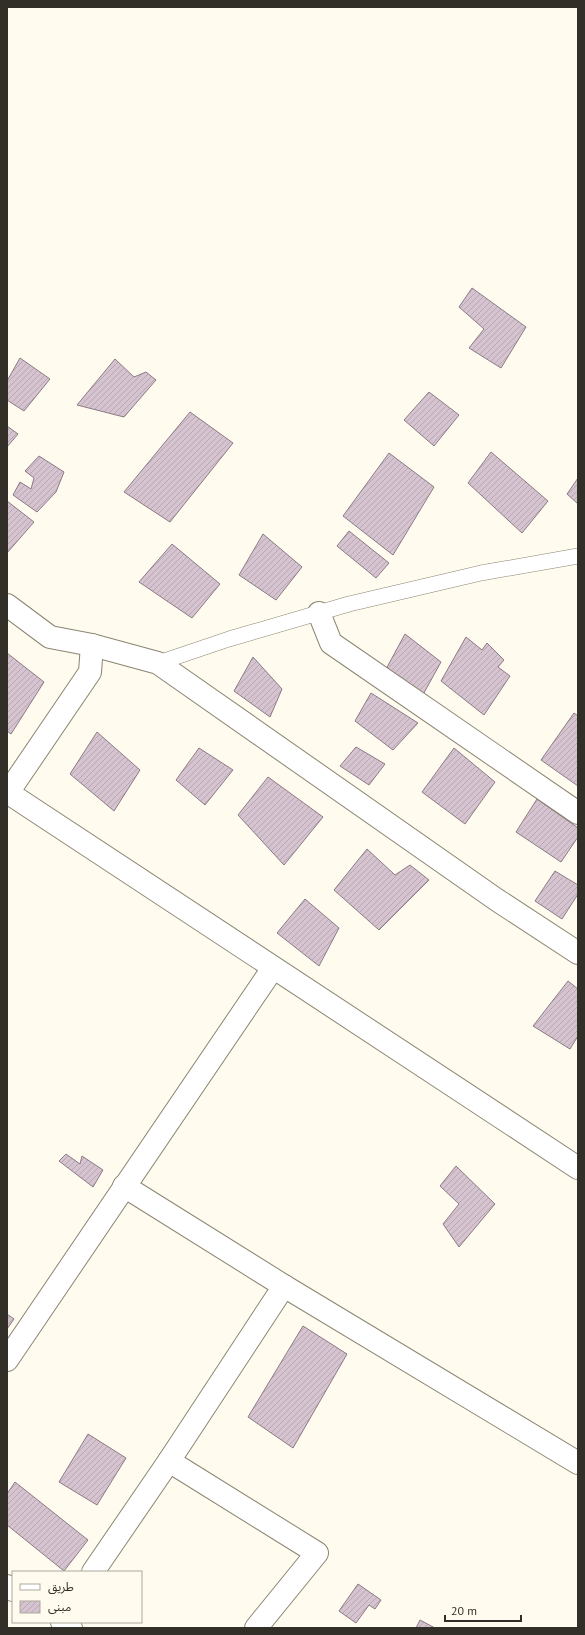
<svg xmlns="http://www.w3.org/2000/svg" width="585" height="1635" font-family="'PT Sans','Noto Sans Arabic',sans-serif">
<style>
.building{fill:url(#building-hatch);stroke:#8c7a86}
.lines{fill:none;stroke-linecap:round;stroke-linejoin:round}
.lane-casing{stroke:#8b8572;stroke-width:16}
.street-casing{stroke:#8b8572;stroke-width:24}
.lane{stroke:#fff;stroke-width:15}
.street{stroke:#fff;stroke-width:22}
</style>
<defs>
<pattern id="building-hatch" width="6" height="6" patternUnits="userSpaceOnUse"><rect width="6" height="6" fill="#d6c3d0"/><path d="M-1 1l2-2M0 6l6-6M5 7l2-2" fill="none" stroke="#b8a8b3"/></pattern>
</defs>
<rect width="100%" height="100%" fill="#fffbee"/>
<g class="building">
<path d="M472 288 526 327 501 368 469 348 484 329 459 307Z"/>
<path d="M20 358 50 379 24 411 7 400V381Z"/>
<path d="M115 359 134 377 146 372 156 380 124 417 77 405Z"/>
<path d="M429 392 459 415 434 446 404 420Z"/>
<path d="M190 412 233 443 170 522 124 492Z"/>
<path d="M7 426 18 434 7 447Z"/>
<path d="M491 452 548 501 522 533 468 483Z"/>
<path d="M389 453 434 487 393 555 343 516Z"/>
<path d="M39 456 64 472 56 492 37 512 13 495 20 482 31 489 34 478 25 471Z"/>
<path d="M578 478V504L567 494Z"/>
<path d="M7 501 34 522 7 553Z"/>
<path d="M349 531 389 563 376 578 337 546Z"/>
<path d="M263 534 302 567 276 600 239 575Z"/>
<path d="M172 544 220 584 192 618 139 582Z"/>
<path d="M405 634 441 662 420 700 385 671Z"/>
<path d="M466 637 482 650 487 643 504 660 498 667 510 676 484 715 441 681Z"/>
<path d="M7 653 44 682 11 734 7 731Z"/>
<path d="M253 657 282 689 270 717 234 691Z"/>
<path d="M371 693 418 723 393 750 355 721Z"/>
<path d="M574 713 578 716V786L541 760Z"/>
<path d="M97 732 140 770 114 811 70 774Z"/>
<path d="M356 747 385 764 369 785 340 766Z"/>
<path d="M199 748 233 770 205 805 176 780Z"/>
<path d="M454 748 495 782 465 824 422 792Z"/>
<path d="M268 777 323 817 284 865 238 815Z"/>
<path d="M537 799 578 828V837L561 862 516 832Z"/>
<path d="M367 849 395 875 410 865 429 880 379 930 334 890Z"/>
<path d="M555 871 578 885V894L562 919 535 901Z"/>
<path d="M305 899 339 928 319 966 277 933Z"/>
<path d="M568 981 578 989V1036L570 1049 533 1026Z"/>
<path d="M66 1154 80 1164 82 1156 103 1170 93 1187 59 1161Z"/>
<path d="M456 1166 495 1204 459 1247 443 1224 459 1204 440 1186Z"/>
<path d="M7 1314 14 1319 7 1329Z"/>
<path d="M303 1326 347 1354 293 1448 248 1417Z"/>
<path d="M88 1434 126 1458 97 1505 59 1482Z"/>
<path d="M15 1482 88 1540 64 1571 7 1525V1494Z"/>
<path d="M358 1584 381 1600 375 1609 369 1605 356 1623 339 1611Z"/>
<path d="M420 1620 435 1628H416Z"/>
</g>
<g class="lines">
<g class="lane-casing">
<path id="lane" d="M158 663 229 639 349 604 481 573 578 556"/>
</g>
<g class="street-casing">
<g id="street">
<path d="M7 605 50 637 92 645 158 663 497 900 578 953"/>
<path d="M319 613 331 643 578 813"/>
<path d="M7 792 578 1168"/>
<path d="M7 794 90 672 92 645"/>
<path d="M124 1186 284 1286 578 1463"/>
<path d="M7 1360 273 968"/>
<path d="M169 1461 317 1553 256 1628"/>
<path d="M93 1572 169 1461 284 1286"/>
<path d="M7 1586 13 1590"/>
<path d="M62 1622 71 1628"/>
</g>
</g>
<use href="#lane" class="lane"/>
<use href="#street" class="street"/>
</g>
<rect width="585" height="1635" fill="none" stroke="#312f27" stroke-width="16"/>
<rect x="12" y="1571" width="130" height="52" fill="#fffbee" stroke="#ada99e"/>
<rect x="20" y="1584" width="20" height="6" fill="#ffffff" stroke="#ada99e"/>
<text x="48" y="1591" font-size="12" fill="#312f27">طريق</text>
<rect x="20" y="1601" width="20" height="12" fill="url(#building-hatch)" stroke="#ada99e"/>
<text x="48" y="1611" font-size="12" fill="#312f27">مبنى</text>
<path d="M445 1615v6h76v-6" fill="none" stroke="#312f27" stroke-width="2"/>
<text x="451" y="1615" font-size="12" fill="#312f27" stroke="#fffbee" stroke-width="3" paint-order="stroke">20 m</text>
</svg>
